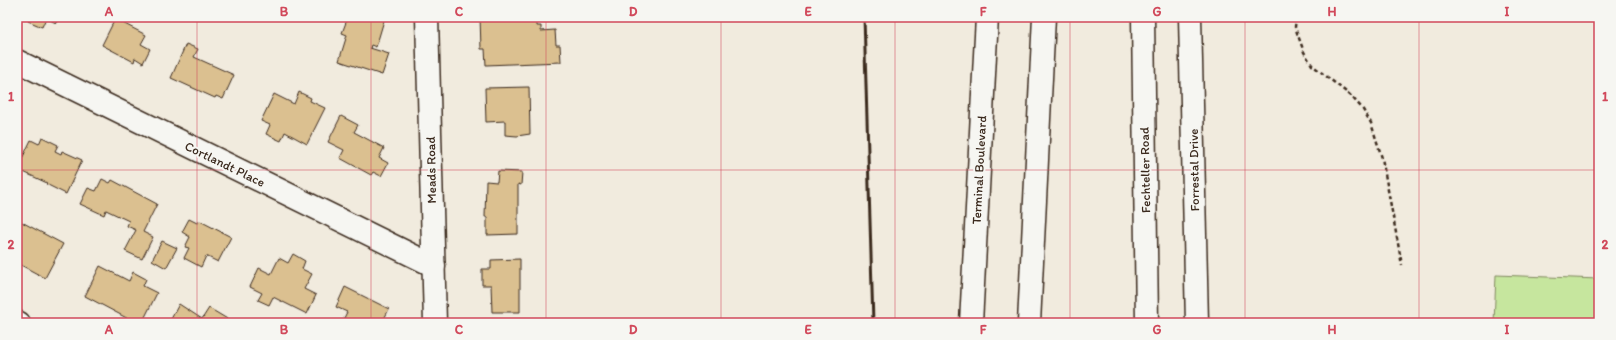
<svg xmlns="http://www.w3.org/2000/svg" width="1616" height="340" font-family="Itim,sans-serif">
<style>
.green{fill:#c6e69e;stroke:#80885e}
.building{fill:#dbc090;stroke:#3b2a1e}
.lines{fill:none;stroke-linecap:round;stroke-linejoin:round}
.street-casing{stroke:#3b2a1e;stroke-width:25}
.secondary-casing{stroke:#3b2a1e;stroke-width:25}
.path{stroke:#3b2a1e;stroke-width:2.5;stroke-dasharray:4 3;stroke-linecap:butt}
.street{stroke:#f6f6f2;stroke-width:22}
.secondary{stroke:#f6f6f2;stroke-width:22}
.rail{stroke:#3b2a1e;stroke-width:3}
.grid{fill:none;stroke:#d1495b;stroke-width:1;stroke-opacity:0.55}
.labels{text-anchor:middle;dominant-baseline:central;stroke-width:4;stroke-linejoin:round;paint-order:stroke}
.street-label{font-size:13px;fill:#3b2a1e;stroke:#f6f6f2}
.neatline{fill:none;stroke:#d1495b;stroke-width:1.5}
.grid-label{font-size:13px;text-anchor:middle;font-weight:bold;fill:#d1495b}
</style>
<rect width="100%" height="100%" fill="#f1ebde"/>
<filter id="ink" filterUnits="userSpaceOnUse"><feTurbulence type="fractalNoise" baseFrequency=".025" numOctaves="2"/><feDisplacementMap in="SourceGraphic" scale="8" xChannelSelector="R" yChannelSelector="G"/><feConvolveMatrix kernelMatrix="1 2 1 2 8 2 1 2 1" color-interpolation-filters="sRGB"/></filter>
<g filter="url(#ink)">
<path class="green" d="M1496 275 1599 279V323H1494Z"/>
<g class="building">
<path d="M30 17H59L56 23 46 18 42 27 28 21Z"/>
<path d="M348 17H385L376 47 371 45 370 48 389 54 382 75 339 61 347 35 342 33Z"/>
<path d="M480 17H537V26H541V31L555 30 556 45H560L561 62 486 65 485 49H481Z"/>
<path d="M115 19 146 35 141 44 150 49 143 63 135 58 134 62 102 45Z"/>
<path d="M186 44 198 49 194 57 234 75 223 99 216 96 215 98 171 78Z"/>
<path d="M529 87 530 134 517 136 505 135V121L486 122 485 88Z"/>
<path d="M299 92 311 98 310 101 325 108 307 144 285 132 281 141 266 134 270 125 261 121 274 94 294 104Z"/>
<path d="M341 116 358 125 354 132 384 148 379 158 388 163 381 176 373 172 371 175 340 158 344 150 328 142Z"/>
<path d="M42 137 58 145 55 151 61 154 62 151 82 160 66 194 46 184 47 183 17 169 31 140 39 144Z"/>
<path d="M498 171 522 172 521 185 518 184V234L487 235V217H485L486 181 497 182Z"/>
<path d="M102 179 110 183 112 180 157 204 143 232 153 237 142 259 125 251 136 230 127 226 129 221 106 210 104 215 80 204 88 188 96 191Z"/>
<path d="M189 219 197 223 200 221 231 237 218 262 206 256 201 267 184 258 189 248 185 247 190 237 182 232Z"/>
<path d="M18 220 63 244 45 278 17 263Z"/>
<path d="M162 241 177 248 166 268 152 260Z"/>
<path d="M293 254 305 261 302 269 312 274 304 289 316 295 307 314 273 297 269 305 258 300 262 293 250 287 259 268 271 274 279 258 288 263Z"/>
<path d="M520 259V312H492L491 285H482V269H491V260Z"/>
<path d="M100 266 129 281 133 272 146 279 143 286 157 293 142 323H136L85 296Z"/>
<path d="M345 287 389 309 382 323H355L344 318 347 312 336 307Z"/>
<path d="M179 304 202 319 209 308 234 323H169Z"/>
</g>
<g class="lines">
<g class="street-casing">
<g id="street">
<path d="M427 17 435 323"/>
<path d="M1143 17 1147 323"/>
<path d="M1190 17 1197 323"/>
<path d="M17 61 434 266"/>
<path d="M17 322 19 323"/>
</g>
</g>
<g class="secondary-casing">
<g id="secondary">
<path d="M971 323 987 17"/>
<path d="M1029 323 1044 17"/>
</g>
</g>
<path class="path" d="M1296 17 1295 27 1304 52 1312 65 1350 95 1362 108 1371 123 1382 158 1402 265"/>
<use href="#street" class="street"/>
<use href="#secondary" class="secondary"/>
<path class="rail" d="M864 17 873 323"/>
</g>
</g>
<path class="grid" d="M197 17V323M371 17V323M546 17V323M721 17V323M895 17V323M1070 17V323M1245 17V323M1419 17V323M17 170H1599"/>
<g class="labels">
<g class="street-label">
<text transform="translate(225 164) rotate(26)">Cortlandt Place</text>
<text transform="translate(431 170) rotate(-91)">Meads Road</text>
<text transform="translate(979 170) rotate(-87)">Terminal Boulevard</text>
<text transform="translate(1145 170) rotate(-91)">Fechteller Road</text>
<text transform="translate(1194 170) rotate(-91)">Forrestal Drive</text>
</g>
</g>
<rect width="1616" height="340" fill="none" stroke="#f6f6f2" stroke-width="44"/>
<rect x="22" y="22" width="1572" height="296" class="neatline"/>
<g class="grid-label">
<text x="109" y="16">A</text>
<text x="284" y="16">B</text>
<text x="459" y="16">C</text>
<text x="633" y="16">D</text>
<text x="808" y="16">E</text>
<text x="983" y="16">F</text>
<text x="1157" y="16">G</text>
<text x="1332" y="16">H</text>
<text x="1507" y="16">I</text>
<text x="11" y="101">1</text>
<text x="1605" y="101">1</text>
<text x="11" y="249">2</text>
<text x="1605" y="249">2</text>
<text x="109" y="334">A</text>
<text x="284" y="334">B</text>
<text x="459" y="334">C</text>
<text x="633" y="334">D</text>
<text x="808" y="334">E</text>
<text x="983" y="334">F</text>
<text x="1157" y="334">G</text>
<text x="1332" y="334">H</text>
<text x="1507" y="334">I</text>
</g>
</svg>
